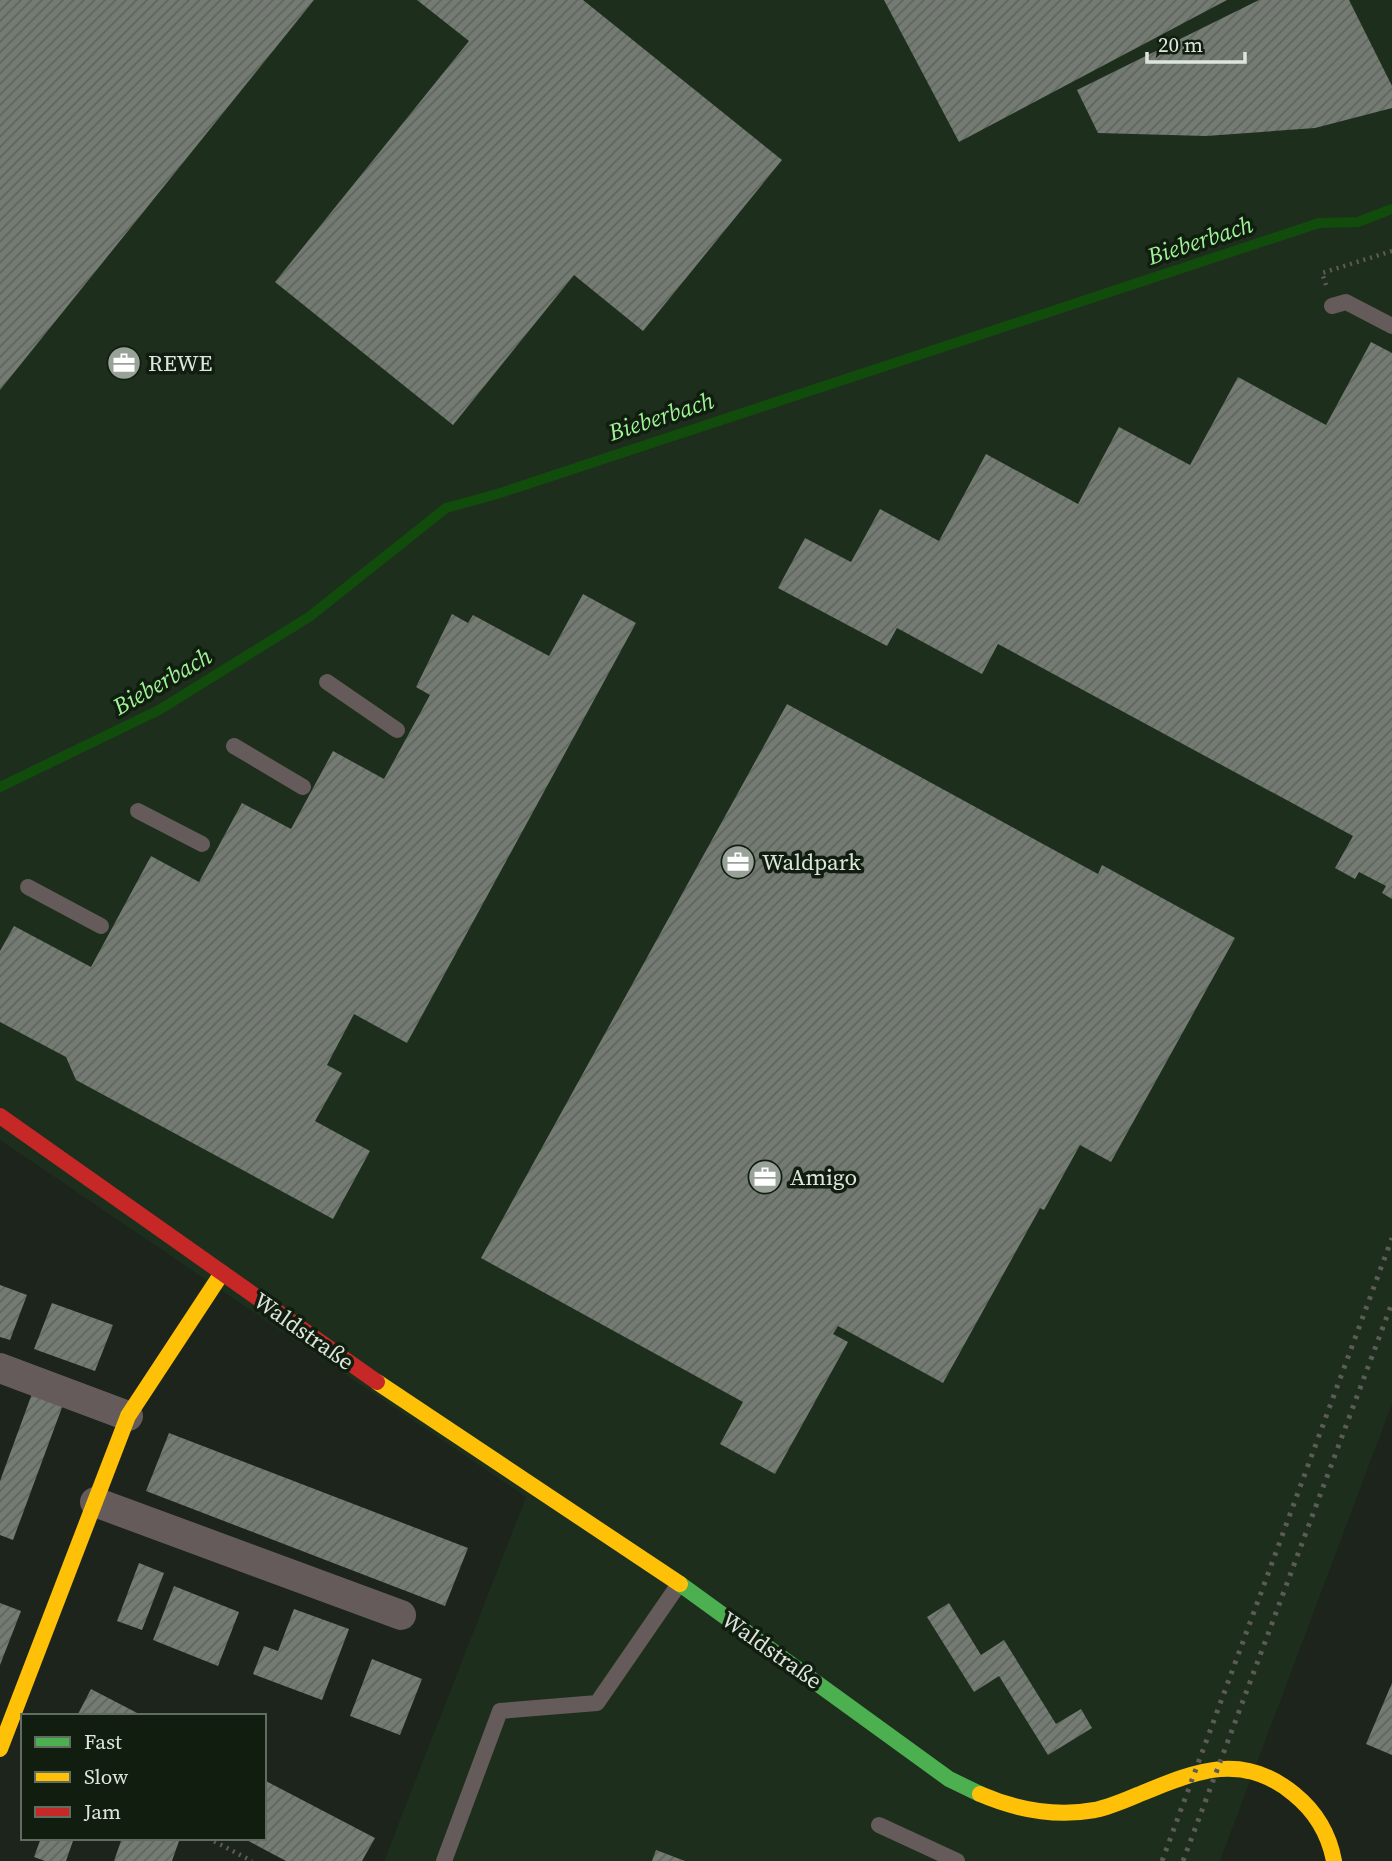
<svg xmlns="http://www.w3.org/2000/svg" width="1392" height="1861" font-family="'Source Serif 4',serif">
<style>
.built{fill:#1d2e1c}
.lines{fill:none;stroke-linecap:round;stroke-linejoin:round}
.stream{stroke:#114c0d;stroke-width:10}
.building{fill:url(#building-hatch)}
.path{stroke:#5e5a58;stroke-width:4.5;stroke-dasharray:2 5;stroke-linecap:butt}
.lane{stroke:#655b5b;stroke-width:16}
.street{stroke:#655b5b;stroke-width:30}
.fast{stroke:#4caf50;stroke-width:16}
.slow{stroke:#ffc107;stroke-width:16}
.jam{stroke:#c62828;stroke-width:16}
.rail{stroke:#5d5b58;stroke-width:5;stroke-dasharray:3.5 7;stroke-linecap:butt}
.labels{text-anchor:middle;dominant-baseline:central;stroke-width:7;stroke-linejoin:round;paint-order:stroke}
.poi-label{font-size:23px;fill:#dde6dc;stroke:#101d0f;text-anchor:start}
.street-label{font-size:23px;fill:#dde6dc;stroke:#101d0f}
.water-label{font-size:24px;font-style:italic;fill:#9ff297;stroke:#101d0f}
</style>
<defs>
<pattern id="building-hatch" width="6" height="6" patternUnits="userSpaceOnUse" patternTransform="scale(1.75)"><rect width="6" height="6" fill="#747b73"/><path d="M-1 1l2-2M0 6l6-6M5 7l2-2" fill="none" stroke="#60655f"/></pattern>
</defs>
<rect width="100%" height="100%" fill="#1c241c"/>
<path class="built" d="M0 0H1392V1404L1220 1861H384L526 1497 0 1140Z"/>
<g class="lines">
<path class="stream" d="M0 787 159 710 309 617 446 508 497 494 1319 223 1358 222 1392 209"/>
</g>
<g class="building">
<path d="M0 0H314L0 390Z"/>
<path d="M417 0H583L782 160 643 331 574 275 453 425 275 282 469 41Z"/>
<path d="M884 0H1227L959 142Z"/>
<path d="M1259 0H1349L1392 86V108L1315 128 1206 136 1098 133 1077 90Z"/>
<path d="M1371 342 1392 353V899L1382 893 1386 886 1359 872 1355 879 1335 868 1353 836 998 644 982 674 897 628 887 646 778 588 805 538 851 562 880 509 939 541 986 454 1078 504 1119 427 1190 465 1238 377 1326 425Z"/>
<path d="M583 594 636 623 407 1043 354 1014 327 1065 342 1073 315 1121 370 1151 333 1219 76 1080 66 1057 0 1022V951L14 926 91 967 151 856 199 882 242 803 291 829 333 751 384 779 430 695 416 687 452 614 468 623 473 615 549 656Z"/>
<path d="M787 704 1098 874 1102 865 1235 938 1111 1162 1080 1145 1044 1210 1040 1208 943 1383 838 1326 833 1334 848 1342 775 1474 720 1444 743 1402 481 1258Z"/>
<path d="M0 1285 27 1295 10 1340 0 1337Z"/>
<path d="M52 1303 113 1325 95 1371 34 1349Z"/>
<path d="M33 1391 64 1402 13 1540 0 1535V1481Z"/>
<path d="M169 1433 468 1548 445 1606 146 1491Z"/>
<path d="M139 1563 164 1573 142 1630 117 1621Z"/>
<path d="M174 1586 239 1612 218 1666 153 1640Z"/>
<path d="M0 1603 21 1611 0 1665Z"/>
<path d="M949 1603 981 1655 1004 1640 1056 1724 1081 1709 1092 1728 1048 1755 999 1676 974 1692 927 1617Z"/>
<path d="M294 1609 349 1629 322 1700 253 1674 264 1646 278 1651Z"/>
<path d="M372 1659 422 1679 400 1735 350 1716Z"/>
<path d="M1392 1683V1755L1366 1744Z"/>
<path d="M91 1689 143 1716H77Z"/>
<path d="M264 1780 375 1838 362 1861H286L243 1838H264Z"/>
<path d="M41 1838H74L66 1861H45L34 1857Z"/>
<path d="M122 1838H171L179 1841 172 1861H114Z"/>
<path d="M656 1850 685 1861H652Z"/>
</g>
<g class="lines">
<g class="path">
<path d="M1326 285 1322 273 1392 251"/>
<path d="M208 1838 252 1861"/>
</g>
<g class="lane">
<path d="M1332 306 1346 302 1392 326"/>
<path d="M327 682 397 730"/>
<path d="M234 746 303 787"/>
<path d="M138 811 202 844"/>
<path d="M28 887 101 926"/>
<path d="M879 1825 957 1861"/>
<path d="M444 1861 500 1711 597 1703 679 1584"/>
</g>
<g class="street">
<path d="M0 1368 128 1416"/>
<path d="M95 1502 401 1615"/>
</g>
<path class="fast" d="M680 1584 949 1779 980 1794"/>
<g class="slow">
<path d="M377 1382 680 1584"/>
<path d="M0 1749 128 1416 222 1273"/>
<path d="M980 1794C1017 1810 1055 1817 1095 1810 1110 1807 1126 1800 1140 1794 1196 1771 1242 1751 1294 1794 1315 1811 1329 1834 1334 1861"/>
</g>
<path class="jam" d="M0 1116 377 1382"/>
<g class="rail">
<path d="M1162 1861 1392 1238"/>
<path d="M1183 1861 1392 1303"/>
</g>
</g>
<defs>
<g id="office-disc" transform="scale(1.75)"><circle r="9.5" fill="#99a299" stroke="#101d0f"/><path d="M-6-3h4V-5.5h4V-3h4V5H-6ZM-1-4.5V-3h2v-1.5ZM-6 0V1H6V0Z" fill="#fff"/></g>
</defs>
<g fill-rule="evenodd">
<use href="#office-disc" x="124" y="363"/>
<use href="#office-disc" x="738" y="862"/>
<use href="#office-disc" x="765" y="1177"/>
</g>
<g class="labels">
<g class="poi-label">
<text x="148" y="363">REWE</text>
<text x="762" y="862">Waldpark</text>
<text x="790" y="1177">Amigo</text>
</g>
<g class="street-label">
<text transform="translate(304 1331) rotate(35)">Waldstraße</text>
<text transform="translate(772 1650) rotate(35)">Waldstraße</text>
</g>
<g class="water-label">
<text transform="translate(1200 240) rotate(-18)">Bieberbach</text>
<text transform="translate(661 416) rotate(-18)">Bieberbach</text>
<text transform="translate(162 681) rotate(-30)">Bieberbach</text>
</g>
</g>
<rect x="21" y="1714" width="245" height="126" fill="#101d0f" stroke="#626d61" stroke-width="2"/>
<rect x="35" y="1737" width="35" height="10" fill="#4caf50" stroke="#626d61" stroke-width="2"/>
<text x="84" y="1749" font-size="21" fill="#dde6dc">Fast</text>
<rect x="35" y="1772" width="35" height="10" fill="#ffc107" stroke="#626d61" stroke-width="2"/>
<text x="84" y="1784" font-size="21" fill="#dde6dc">Slow</text>
<rect x="35" y="1807" width="35" height="10" fill="#c62828" stroke="#626d61" stroke-width="2"/>
<text x="84" y="1819" font-size="21" fill="#dde6dc">Jam</text>
<path d="M1147 52v10h98v-10" fill="none" stroke="#dde6dc" stroke-width="3.5"/>
<text x="1158" y="52" font-size="21" fill="#dde6dc" stroke="#101d0f" stroke-width="5" paint-order="stroke">20 m</text>
</svg>
